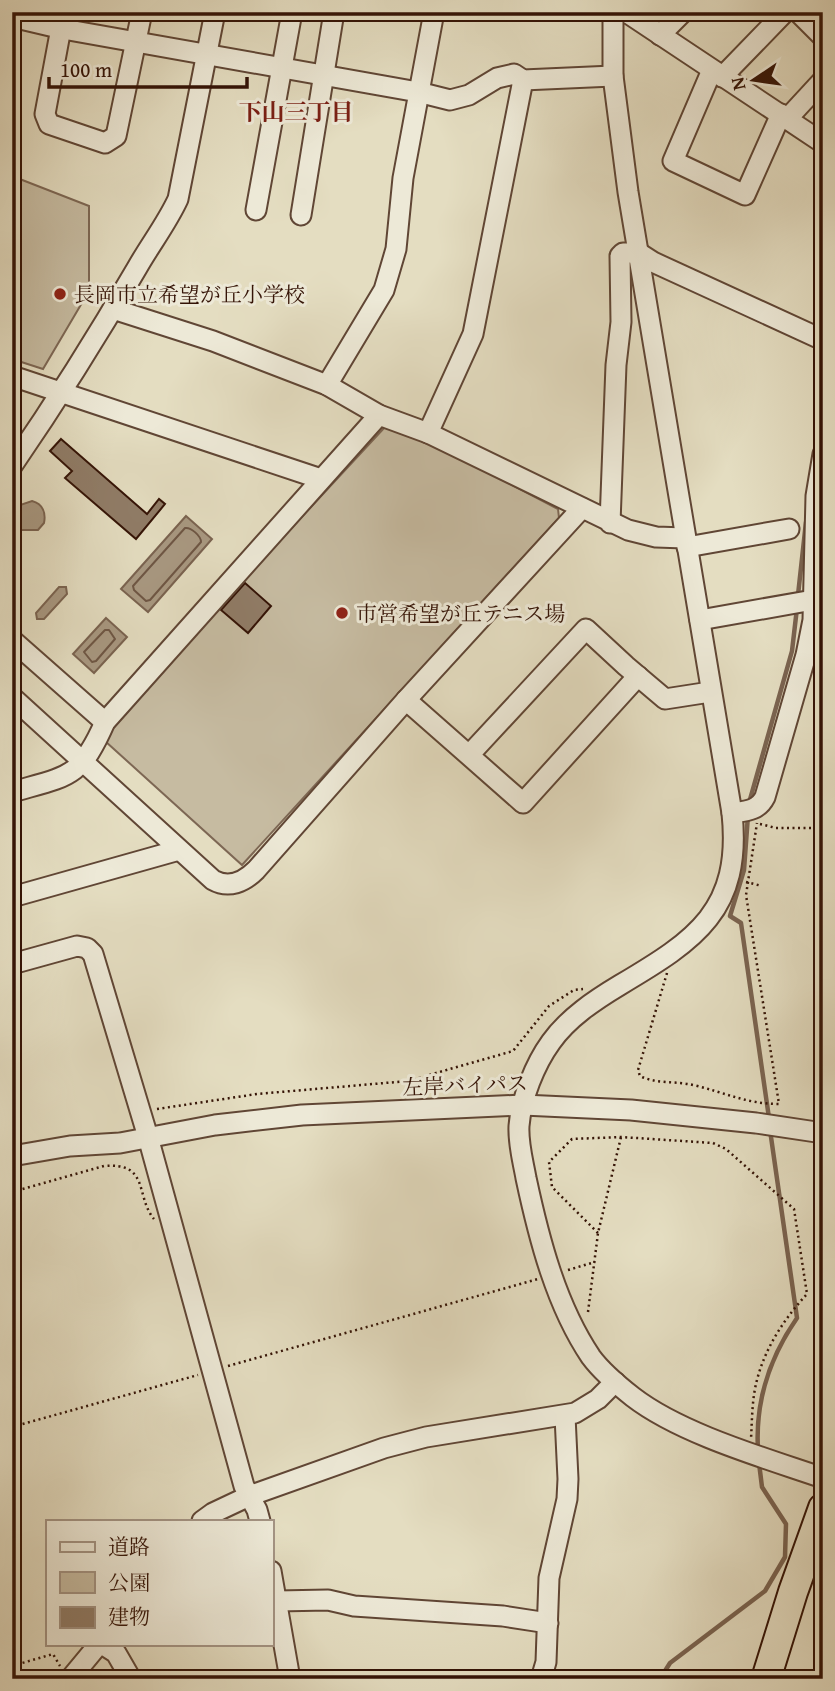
<svg xmlns="http://www.w3.org/2000/svg" width="835" height="1691" font-family="'Gentium Book Plus','Noto Serif JP',serif">
<style>
.green{fill:#c6bba1;stroke:#7d6754;stroke-width:2}
.water{fill:#a89881;stroke:#7a6350;stroke-width:2}
.lines{fill:none;stroke-linecap:round;stroke-linejoin:round}
.shore{stroke:#6e5644;stroke-width:2}
.stream{stroke:#7a6350;stroke-width:4.5}
.building{fill:#907c67;stroke:#341306;stroke-width:2}
.minor-casing{stroke:#604635;stroke-width:23}
.highway-casing{stroke:#341306;stroke-width:32}
.path{stroke:#341306;stroke-width:2.5;stroke-dasharray:2 3.5;stroke-linecap:butt}
.minor{stroke:#ede9d7;stroke-width:19}
.highway{stroke:#e4ddc1;stroke-width:28}
.poi-dot{fill:#8f2418;stroke:#ede9d7;stroke-width:2.5}
.labels{text-anchor:middle;dominant-baseline:central;stroke-width:6;stroke-linejoin:round;paint-order:stroke}
.poi-label{font-size:21px;fill:#341306;stroke:#ede9d7;text-anchor:start}
.street-label{font-size:21px;fill:#341306;stroke:#ede9d7}
.neighbourhood-label{font-size:23px;font-weight:bold;fill:#7a1f14;stroke:#ede9d7}
</style>
<rect width="100%" height="100%" fill="#e4ddc1"/>
<filter id="stains"><feTurbulence type="fractalNoise" baseFrequency=".00286" numOctaves="4"/><feColorMatrix values="0 0 0 0 .2 0 0 0 0 .09 0 0 0 0 .02 0 0 0 .5 -.17"/></filter>
<radialGradient id="worn" r=".72"><stop offset=".6" stop-color="#630" stop-opacity="0"/><stop offset="1" stop-color="#630" stop-opacity=".3"/></radialGradient>
<g class="green">
<path d="M12 176 89 206V291L43 369 12 359Z"/>
<path d="M395 424 558 509 559 518 242 865 105 741 124 709 385 427Z"/>
</g>
<g class="water">
<path d="M32 501C43 504 46 513 44 523L38 530H18L12 536V514L20 505Z"/>
<path d="M186 516 212 539 148 612 121 589Z"/>
<path d="M59 587H66L67 594 44 619H37L36 613Z"/>
<path d="M106 618 127 637 94 673 73 654Z"/>
</g>
<g class="lines">
<g class="shore">
<path d="M185 528C191 527 201 536 201 542L150 600 146 601 134 590 133 586Z"/>
<path d="M105 630H109L115 639 96 661 92 662 84 652Z"/>
</g>
<g class="stream">
<path d="M798 595 806 522"/>
<path d="M749 803 792 651 797 608"/>
<path d="M748 815 744 870 730 916 741 923 769 1118"/>
<path d="M758 1450C755 1402 770 1357 797 1318L770 1130"/>
<path d="M660 1679 670 1663 765 1591 785 1557 786 1524 762 1487 759 1463"/>
</g>
</g>
<g class="building">
<path d="M61 439 147 514 159 499 165 504 136 539 65 478 72 471 50 451Z"/>
<path d="M245 583 271 606 248 633 221 610Z"/>
</g>
<g class="lines">
<g class="minor-casing">
<g id="minor">
<path d="M613 12V76L628 192 732 813C742 910 696 940 620 985 595 1000 568 1018 551 1042 535 1064 521 1099 519 1126 518 1144 523 1161 526 1178 539 1239 556 1305 591 1357 602 1372 619 1386 633 1397 681 1434 765 1458 823 1478"/>
<path d="M626 12 823 143"/>
<path d="M798 12 823 37"/>
<path d="M12 17 63 29 418 92 450 100 469 95 497 78 514 74 523 80 613 76"/>
<path d="M61 28 45 114 49 124 105 143 116 136 142 12"/>
<path d="M660 35 683 12"/>
<path d="M712 70 673 161 745 195 781 114"/>
<path d="M722 77 785 12"/>
<path d="M787 119 823 80"/>
<path d="M256 210 292 12"/>
<path d="M301 215 334 12"/>
<path d="M113 309 213 341 327 385 379 415 428 433 628 530 656 537 685 538"/>
<path d="M12 376 321 479"/>
<path d="M327 385 384 290 396 249 403 178 434 12"/>
<path d="M428 433 473 334 523 80"/>
<path d="M12 466C56 402 98 335 137 268 150 245 167 223 178 199L215 12"/>
<path d="M610 523 616 365 621 322 620 256 623 253H639L653 262 823 340"/>
<path d="M687 547 789 529"/>
<path d="M700 620 813 600"/>
<path d="M12 640 105 722"/>
<path d="M12 697 213 880C229 889 244 882 256 870L406 700 582 508"/>
<path d="M406 700 523 803 638 676"/>
<path d="M470 754 586 629 626 666 665 699 710 692"/>
<path d="M12 792C68 776 80 779 105 722L379 415"/>
<path d="M732 813C746 811 758 811 765 797L806 655 813 620 816 496 823 454"/>
<path d="M12 897 179 850"/>
<path d="M12 964 77 946 87 948 93 954 148 1137 244 1486 257 1510 260 1521"/>
<path d="M12 1156 70 1146 120 1143 215 1125 302 1115 523 1105 631 1110 756 1123 823 1133"/>
<path d="M202 1521 213 1513 249 1496 384 1448 426 1437 575 1413 598 1399 615 1382"/>
<path d="M271 1571 290 1679"/>
<path d="M277 1601 328 1600 354 1606 503 1616 548 1623"/>
<path d="M102 1644 116 1653 131 1679"/>
<path d="M70 1679 99 1644"/>
<path d="M541 1679 546 1662 549 1578 567 1499 568 1479 565 1416"/>
</g>
</g>
<g class="highway-casing">
<path id="highway" d="M766 1679 793 1592 823 1508"/>
</g>
<g class="path">
<path d="M760 824 776 828H823"/>
<path d="M746 882 762 886"/>
<path d="M667 973 638 1070 640 1076C656 1084 676 1081 693 1085 724 1092 746 1104 779 1104L746 895 757 823"/>
<path d="M157 1109 257 1094 408 1081 513 1051 549 1006 574 990 583 989"/>
<path d="M12 1192 104 1166C150 1162 135 1196 154 1219"/>
<path d="M598 1233 552 1187 549 1162 572 1139 621 1137 713 1143 726 1149 794 1209 807 1294C784 1319 764 1349 756 1384 752 1401 752 1421 751 1439"/>
<path d="M568 1270 595 1262"/>
<path d="M588 1312 598 1233 621 1137"/>
<path d="M228 1366 538 1279"/>
<path d="M12 1427 198 1375"/>
<path d="M12 1666 53 1654 60 1666"/>
<path d="M809 1672 823 1673"/>
</g>
<use href="#minor" class="minor"/>
<use href="#highway" class="highway"/>
</g>
<g class="poi-dot">
<circle cx="60" cy="294" r="7"/>
<circle cx="342" cy="613" r="7"/>
</g>
<g class="labels">
<g class="poi-label">
<text x="74" y="294">長岡市立希望が丘小学校</text>
<text x="356" y="613">市営希望が丘テニス場</text>
</g>
<g class="street-label">
<text transform="translate(465 1085) rotate(-2)">左岸バイパス</text>
</g>
<g class="neighbourhood-label">
<text x="296" y="111">下山三丁目</text>
</g>
</g>
<rect width="835" height="1691" fill="none" stroke="#e4ddc1" stroke-width="42"/>
<rect x="14" y="14" width="807" height="1663" fill="none" stroke="#341306" stroke-width="3.5"/>
<rect x="21" y="21" width="793" height="1649" fill="none" stroke="#341306" stroke-width="2"/>
<rect x="46" y="1520" width="228" height="126" fill="#ede9d7" stroke="#a39383" stroke-width="2"/>
<rect x="60" y="1542" width="35" height="10" fill="#ede9d7" stroke="#a39383" stroke-width="2"/>
<text x="108" y="1554" font-size="21" fill="#341306">道路</text>
<rect x="60" y="1572" width="35" height="21" fill="#c6bba1" stroke="#a39383" stroke-width="2"/>
<text x="108" y="1590" font-size="21" fill="#341306">公園</text>
<rect x="60" y="1607" width="35" height="21" fill="#907c67" stroke="#a39383" stroke-width="2"/>
<text x="108" y="1624" font-size="21" fill="#341306">建物</text>
<g transform="translate(754 80) rotate(257)" stroke="#ede9d7" stroke-width="5" paint-order="stroke">
<path d="M0-5L12 26L0 18L-12 26Z" fill="#341306"/>
<text y="-10" font-size="19" font-weight="bold" text-anchor="middle" fill="#341306">N</text>
</g>
<path d="M49 77v10h198v-10" fill="none" stroke="#341306" stroke-width="3.5"/>
<text x="60" y="77" font-size="21" fill="#341306" stroke="#ede9d7" stroke-width="5" paint-order="stroke">100 m</text>
<rect width="100%" height="100%" filter="url(#stains)"/>
<rect width="100%" height="100%" fill="url(#worn)"/>
</svg>
